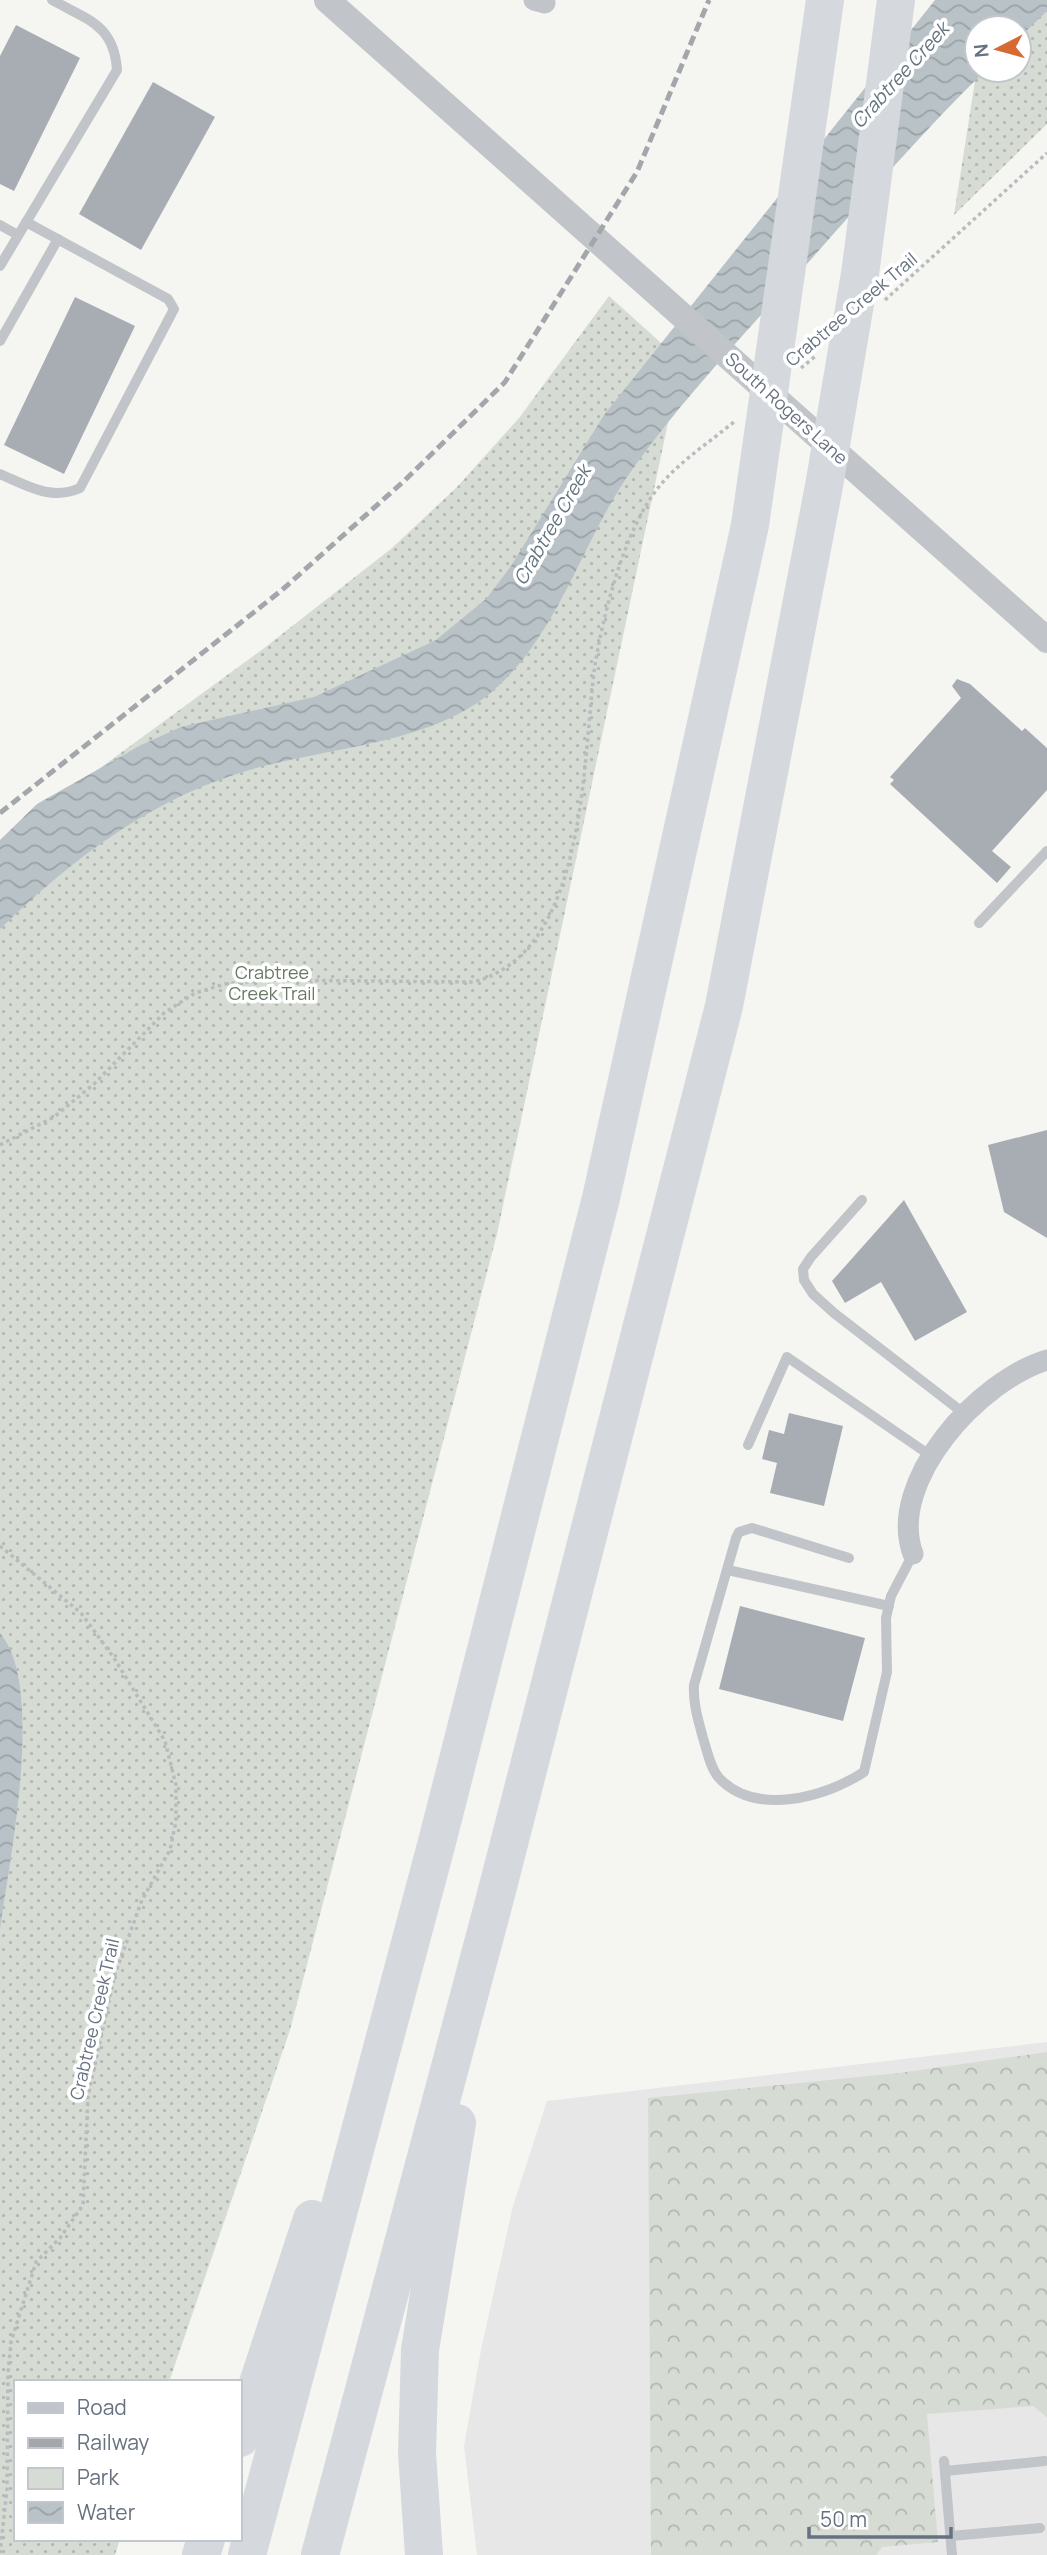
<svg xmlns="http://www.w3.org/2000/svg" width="1047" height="2555" font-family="Manrope,sans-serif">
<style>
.built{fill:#e6e7e6}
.green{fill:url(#green-dots)}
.forest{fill:url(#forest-crowns)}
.water{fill:url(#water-waves)}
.building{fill:#a8adb4}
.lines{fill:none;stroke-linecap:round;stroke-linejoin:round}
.path{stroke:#b9bbbe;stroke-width:3.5;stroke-dasharray:3.5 3.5;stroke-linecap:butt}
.service{stroke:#c1c4c8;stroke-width:10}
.minor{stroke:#c1c4c8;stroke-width:21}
.tertiary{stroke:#c1c4c8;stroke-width:26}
.motorway{stroke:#d5d8dc;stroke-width:38}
.rail{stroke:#a3a7ac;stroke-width:5;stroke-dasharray:10 5;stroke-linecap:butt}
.labels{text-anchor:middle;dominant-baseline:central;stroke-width:7;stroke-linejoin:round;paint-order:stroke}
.street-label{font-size:18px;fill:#677281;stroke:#fff}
.park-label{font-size:18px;fill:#677965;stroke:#fff}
.water-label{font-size:19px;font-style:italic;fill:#63737e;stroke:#fff}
</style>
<defs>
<pattern id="green-dots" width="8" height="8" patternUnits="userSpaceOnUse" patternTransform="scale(1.75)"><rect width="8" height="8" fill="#d6dcd4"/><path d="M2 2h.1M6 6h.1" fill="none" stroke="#b1b7b1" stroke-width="1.8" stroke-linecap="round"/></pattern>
<pattern id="forest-crowns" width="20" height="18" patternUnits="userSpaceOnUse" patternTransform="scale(1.75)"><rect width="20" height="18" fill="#d6dcd4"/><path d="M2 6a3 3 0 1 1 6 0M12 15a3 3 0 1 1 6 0" fill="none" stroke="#b1b7b1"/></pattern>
<pattern id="water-waves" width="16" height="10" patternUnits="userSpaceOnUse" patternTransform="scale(1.75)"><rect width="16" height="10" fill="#b9c2c7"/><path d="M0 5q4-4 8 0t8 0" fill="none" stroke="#9aa2a7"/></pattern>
</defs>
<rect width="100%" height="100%" fill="#f5f6f2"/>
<path class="built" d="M1047 2042V2555H477L464 2446 481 2350 513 2206 547 2101Z"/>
<g class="green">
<path d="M1047 0V124L954 215 977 68 1019 70V28Z"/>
<path d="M609 296 681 361 497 1234 290 2030 169 2382H16V2539H120L115 2555H0V841L263 649 392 548 457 487 519 418Z"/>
</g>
<path class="forest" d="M1047 2052V2417L1033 2406 927 2414 938 2542 882 2547 876 2555H651L648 2098 899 2073Z"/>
<g class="water">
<path d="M935 0H1047V11L1019 38V28H977V70H986C919 135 859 206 797 275 741 338 683 399 634 467 581 540 560 636 488 695 428 743 329 748 256 768 155 796 74 857 0 929V840L37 804 141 745 181 727 314 697 436 640 487 598 511 566 604 415Z"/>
<path d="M0 1633C46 1687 9 1861 0 1930Z"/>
</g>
<g class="building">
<path d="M16 25 80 58 14 191 0 184V56Z"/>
<path d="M153 82 215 117 141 250 79 214Z"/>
<path d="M75 297 135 326 64 474 4 445Z"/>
<path d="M957 679 970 684 1022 731 1025 728 1047 748V790L992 851 1011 867 997 883 890 784 894 780 890 777 961 698 952 686Z"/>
<path d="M1047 1130V1238L1004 1212 988 1145Z"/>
<path d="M904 1200 967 1312 915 1341 881 1282 845 1303 832 1281Z"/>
<path d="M789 1413 843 1426 824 1506 770 1493 777 1463 762 1459 769 1430 784 1434Z"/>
<path d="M740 1606 865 1638 843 1721 719 1689Z"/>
</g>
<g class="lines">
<g class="path">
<path d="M885 300 1047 153"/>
<path d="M801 368 817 355"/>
<path d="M0 1145 54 1117 94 1084 164 1013 195 993 225 984 268 980 473 982C589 953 582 757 595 665 603 616 621 546 647 504 668 468 704 447 735 421"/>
<path d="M0 1546 81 1613 114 1658 165 1741 176 1785V1821L170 1850 142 1900 115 1974 88 2096 83 2205 60 2238 36 2262 11 2342 8 2373 7 2489 0 2553"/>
</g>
<g class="service">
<path d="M0 225 18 235"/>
<path d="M0 266 117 70C114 25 88 20 52 0"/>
<path d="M0 341 58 239"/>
<path d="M0 474C28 486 51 501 80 488L174 309 168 299 26 222"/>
<path d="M979 923 1047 851"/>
<path d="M862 1200 811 1257 803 1269 804 1280 813 1294 834 1313 966 1415"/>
<path d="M748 1445 787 1357 931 1456"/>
<path d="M849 1558 752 1528 739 1532 736 1538 694 1685C693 1704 698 1719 703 1738 707 1750 710 1768 719 1778 756 1817 826 1797 864 1772L887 1672 886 1618 891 1596 913 1554"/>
<path d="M728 1570 889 1606"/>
<path d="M944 2461 952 2555"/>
<path d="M945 2471 1045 2461"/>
<path d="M951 2536 1040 2528"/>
</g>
<g class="minor">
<path d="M534 0 545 3"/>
<path d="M913 1554C886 1481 980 1380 1047 1360"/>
</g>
<path class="tertiary" d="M327 0 1047 640"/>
<g class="motorway">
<path d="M240 2438 312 2219"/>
<path d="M201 2555 206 2539"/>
<path d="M247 2555 437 1842 601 1198 750 525 825 0"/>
<path d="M320 2555 494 1902 724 1006 824 486 860 274 896 0"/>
<path d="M424 2555 417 2453 420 2350 457 2123"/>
</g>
<path class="rail" d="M0 813 282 590 404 481 505 382 637 172 709 0"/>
</g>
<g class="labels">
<g class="street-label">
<text transform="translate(851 309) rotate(-40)">Crabtree Creek Trail</text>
<text transform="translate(787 408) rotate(42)">South Rogers Lane</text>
<text transform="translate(94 2019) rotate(-77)">Crabtree Creek Trail</text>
</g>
<g class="park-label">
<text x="272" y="972">Crabtree<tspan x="272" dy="21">Creek Trail</tspan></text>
</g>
<g class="water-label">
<text transform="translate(900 75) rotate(-48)">Crabtree Creek</text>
<text transform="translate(552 525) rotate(-60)">Crabtree Creek</text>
</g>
</g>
<rect x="14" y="2380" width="228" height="161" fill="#ffffff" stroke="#c2c7cd" stroke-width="2"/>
<rect x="28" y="2403" width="35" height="10" fill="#c1c4c8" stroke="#c2c7cd" stroke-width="2"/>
<text x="77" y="2415" font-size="21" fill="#677281">Road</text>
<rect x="28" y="2438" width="35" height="10" fill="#a3a7ac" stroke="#c2c7cd" stroke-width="2"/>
<text x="77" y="2450" font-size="21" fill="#677281">Railway</text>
<rect x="28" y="2468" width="35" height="21" fill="#d6dcd4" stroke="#c2c7cd" stroke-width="2"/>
<text x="77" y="2485" font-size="21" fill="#677281">Park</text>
<rect x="28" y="2502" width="35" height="21" fill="url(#water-waves)" stroke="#c2c7cd" stroke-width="2"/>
<text x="77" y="2520" font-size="21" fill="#677281">Water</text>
<g transform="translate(998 49) rotate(264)"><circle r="33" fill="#ffffff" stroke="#c2c7cd" stroke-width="2"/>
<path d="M0-5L12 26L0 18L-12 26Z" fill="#d66a32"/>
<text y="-10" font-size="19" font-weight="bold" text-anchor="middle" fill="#677281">N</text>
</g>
<path d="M809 2527v10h142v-10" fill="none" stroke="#677281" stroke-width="3.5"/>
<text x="820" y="2527" font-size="21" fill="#677281" stroke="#ffffff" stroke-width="5" paint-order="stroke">50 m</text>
</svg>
